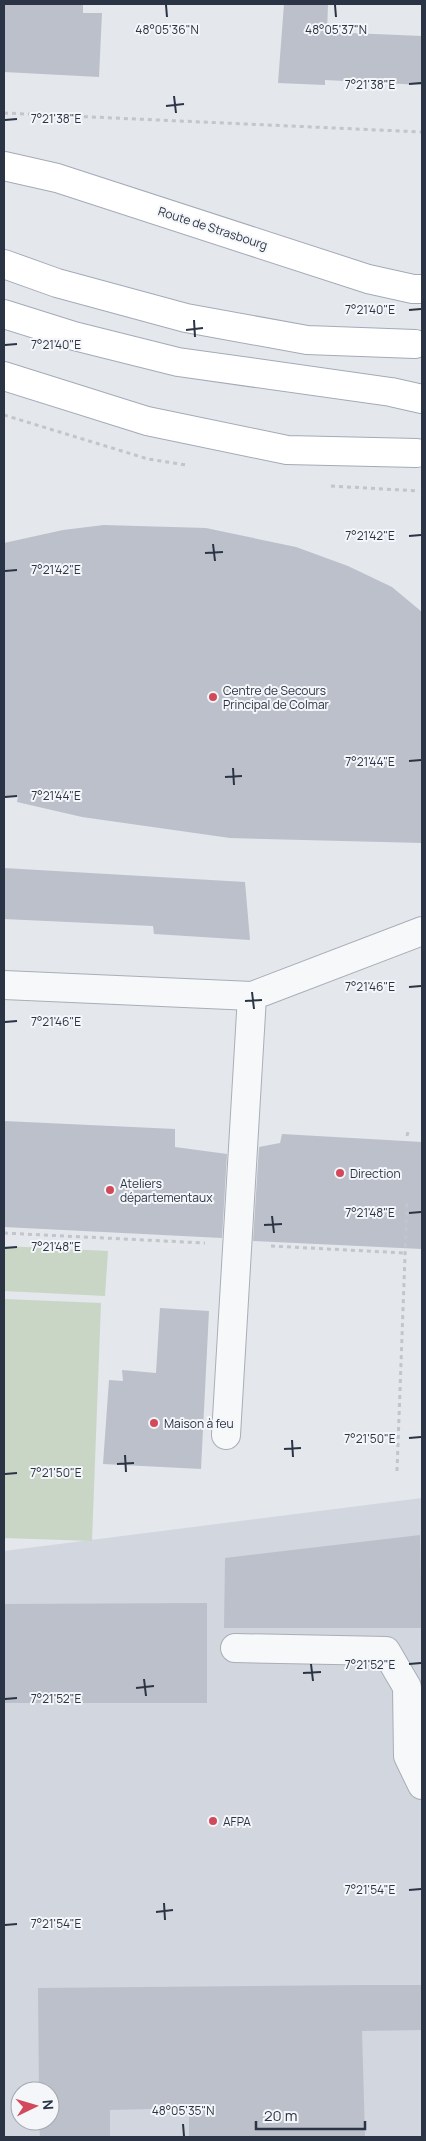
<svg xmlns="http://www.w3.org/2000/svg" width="426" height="2141" font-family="Manrope,sans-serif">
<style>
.built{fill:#d2d6de;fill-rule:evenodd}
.green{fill:#c9d6c5}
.building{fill:#bbc0ca}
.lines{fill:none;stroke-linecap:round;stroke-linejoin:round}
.minor-casing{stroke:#a9aeb7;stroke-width:30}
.major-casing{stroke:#a3abb8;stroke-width:30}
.path{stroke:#c2c5cb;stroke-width:3;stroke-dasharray:4 4;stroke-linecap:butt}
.minor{stroke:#f7f8fa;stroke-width:28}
.major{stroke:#fff;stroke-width:28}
.ticks{fill:none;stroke:#2b3445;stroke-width:2}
.poi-dot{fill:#d1495b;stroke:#f4f6f9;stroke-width:2}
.labels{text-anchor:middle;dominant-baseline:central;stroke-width:4;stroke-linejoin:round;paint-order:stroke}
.street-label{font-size:12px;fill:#2b3445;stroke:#f4f6f9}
.poi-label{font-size:12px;fill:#2b3445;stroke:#f4f6f9;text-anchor:start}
.ticks-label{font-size:12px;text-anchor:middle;fill:#2b3445;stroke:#f4f6f9;stroke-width:4;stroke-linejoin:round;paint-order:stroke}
</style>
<rect width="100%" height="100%" fill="#e4e7ec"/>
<path class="built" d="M422 1498V2137H4V1551ZM20 2091H50V2121H20Z"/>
<g class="green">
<path d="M4 1246 108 1251 105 1296 4 1291Z"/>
<path d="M4 1299 101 1303 92 1541 4 1538Z"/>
</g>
<g class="building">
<path d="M4 4H83V13H102L99 77 4 72Z"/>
<path d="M284 4H328L327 32 422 36V85L325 80V85L278 83Z"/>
<path d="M104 525 206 528 296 547 348 566 392 587 422 612V843L230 838 82 817 17 802 18 797 4 796V543L63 530Z"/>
<path d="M4 868 245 882 250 940 154 934 153 926 4 919Z"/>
<path d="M4 1121 175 1129V1147L227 1154 222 1238 4 1227Z"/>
<path d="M282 1134 422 1142V1249L253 1241 259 1147 280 1143Z"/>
<path d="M160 1308 209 1311 201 1469 103 1464 109 1380 123 1381 122 1370 156 1373Z"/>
<path d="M420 1535 422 1628H224L225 1558Z"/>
<path d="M207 1603V1703H4V1604Z"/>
<path d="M362 1985H422V2030L362 2031 365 2137H189V2108L110 2110V2137H40L39 2121H50V2091H39L38 1988Z"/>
</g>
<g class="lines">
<g class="minor-casing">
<g id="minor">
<path d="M4 985 252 996"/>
<path d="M226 1435 252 996 422 931"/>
<path d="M235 1648 386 1651 407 1687 408 1756 422 1785"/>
</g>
</g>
<g class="major-casing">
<g id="major">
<path d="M4 166 57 178 368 279 413 289H422"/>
<path d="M4 264 57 283 186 318 307 340 415 344"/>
<path d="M4 314 74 336 178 362 391 392 422 399"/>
<path d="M4 376 147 421 287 450 417 453"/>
</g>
</g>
<g class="path">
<path d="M4 113 422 132"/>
<path d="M4 415 148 459 186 465"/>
<path d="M331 486 419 491"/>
<path d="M407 1136 408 1132"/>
<path d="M4 1233 205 1243"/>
<path d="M271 1246 405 1253"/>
<path d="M397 1471 407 1202"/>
</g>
<use href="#minor" class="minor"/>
<use href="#major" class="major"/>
</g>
<path class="ticks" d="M166 5 167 17M335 5 336 17M409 84 421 83M174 96 176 113M166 106 184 104M5 120 17 119M409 310 421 309M194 320 195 337M186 330 203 328M5 345 17 344M409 536 421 535M213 544 215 561M205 553 223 552M5 571 17 570M409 761 421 760M233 768 234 785M225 777 242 776M5 797 17 796M409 987 421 986M252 992 254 1009M245 1001 262 1000M5 1022 17 1021M409 1213 421 1212M272 1216 274 1233M264 1225 282 1224M5 1248 17 1247M409 1438 421 1437M292 1440 293 1457M284 1449 301 1448M125 1455 126 1472M117 1464 134 1463M5 1474 17 1473M311 1664 313 1681M409 1664 421 1663M303 1673 321 1672M144 1679 146 1696M136 1688 154 1686M5 1699 17 1698M409 1890 421 1889M164 1903 165 1920M156 1912 173 1910M5 1925 17 1924M183 2124 184 2136"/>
<g class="poi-dot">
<circle cx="213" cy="697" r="5"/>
<circle cx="340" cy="1173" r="5"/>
<circle cx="110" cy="1190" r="5"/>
<circle cx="154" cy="1423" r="5"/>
<circle cx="213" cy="1821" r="5"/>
</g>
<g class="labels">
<g class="street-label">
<text transform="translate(213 228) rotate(18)">Route de Strasbourg</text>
</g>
<g class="poi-label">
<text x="223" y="690">Centre de Secours<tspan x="223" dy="14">Principal de Colmar</tspan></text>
<text x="350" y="1173">Direction</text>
<text x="120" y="1183">Ateliers<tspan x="120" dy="14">départementaux</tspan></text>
<text x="164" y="1423">Maison à feu</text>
<text x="223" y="1821">AFPA</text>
</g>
</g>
<g class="ticks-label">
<text x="167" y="34">48°05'36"N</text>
<text x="336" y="34">48°05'37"N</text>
<text x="370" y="89">7°21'38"E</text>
<text x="56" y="123">7°21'38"E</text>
<text x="370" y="314">7°21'40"E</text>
<text x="56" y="349">7°21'40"E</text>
<text x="370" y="540">7°21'42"E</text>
<text x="56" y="574">7°21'42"E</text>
<text x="370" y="766">7°21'44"E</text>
<text x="56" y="800">7°21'44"E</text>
<text x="370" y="991">7°21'46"E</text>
<text x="56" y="1026">7°21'46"E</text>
<text x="370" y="1217">7°21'48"E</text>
<text x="56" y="1251">7°21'48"E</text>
<text x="370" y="1443">7°21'50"E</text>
<text x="56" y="1477">7°21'50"E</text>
<text x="370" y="1669">7°21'52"E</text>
<text x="56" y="1703">7°21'52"E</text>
<text x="370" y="1894">7°21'54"E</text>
<text x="56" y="1928">7°21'54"E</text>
<text x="183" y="2115">48°05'35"N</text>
</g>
<rect width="426" height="2141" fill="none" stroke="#2b3445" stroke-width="10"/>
<g transform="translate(35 2106) rotate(85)"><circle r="24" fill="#f4f6f9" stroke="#a4a8b1"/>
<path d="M0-4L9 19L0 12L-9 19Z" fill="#d1495b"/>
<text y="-8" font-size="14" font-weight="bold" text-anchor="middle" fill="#2b3445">N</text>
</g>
<path d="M256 2121v8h109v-8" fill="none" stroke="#2b3445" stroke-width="2.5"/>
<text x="264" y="2121" font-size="15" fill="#2b3445" stroke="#f4f6f9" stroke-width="4" paint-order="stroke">20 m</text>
</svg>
